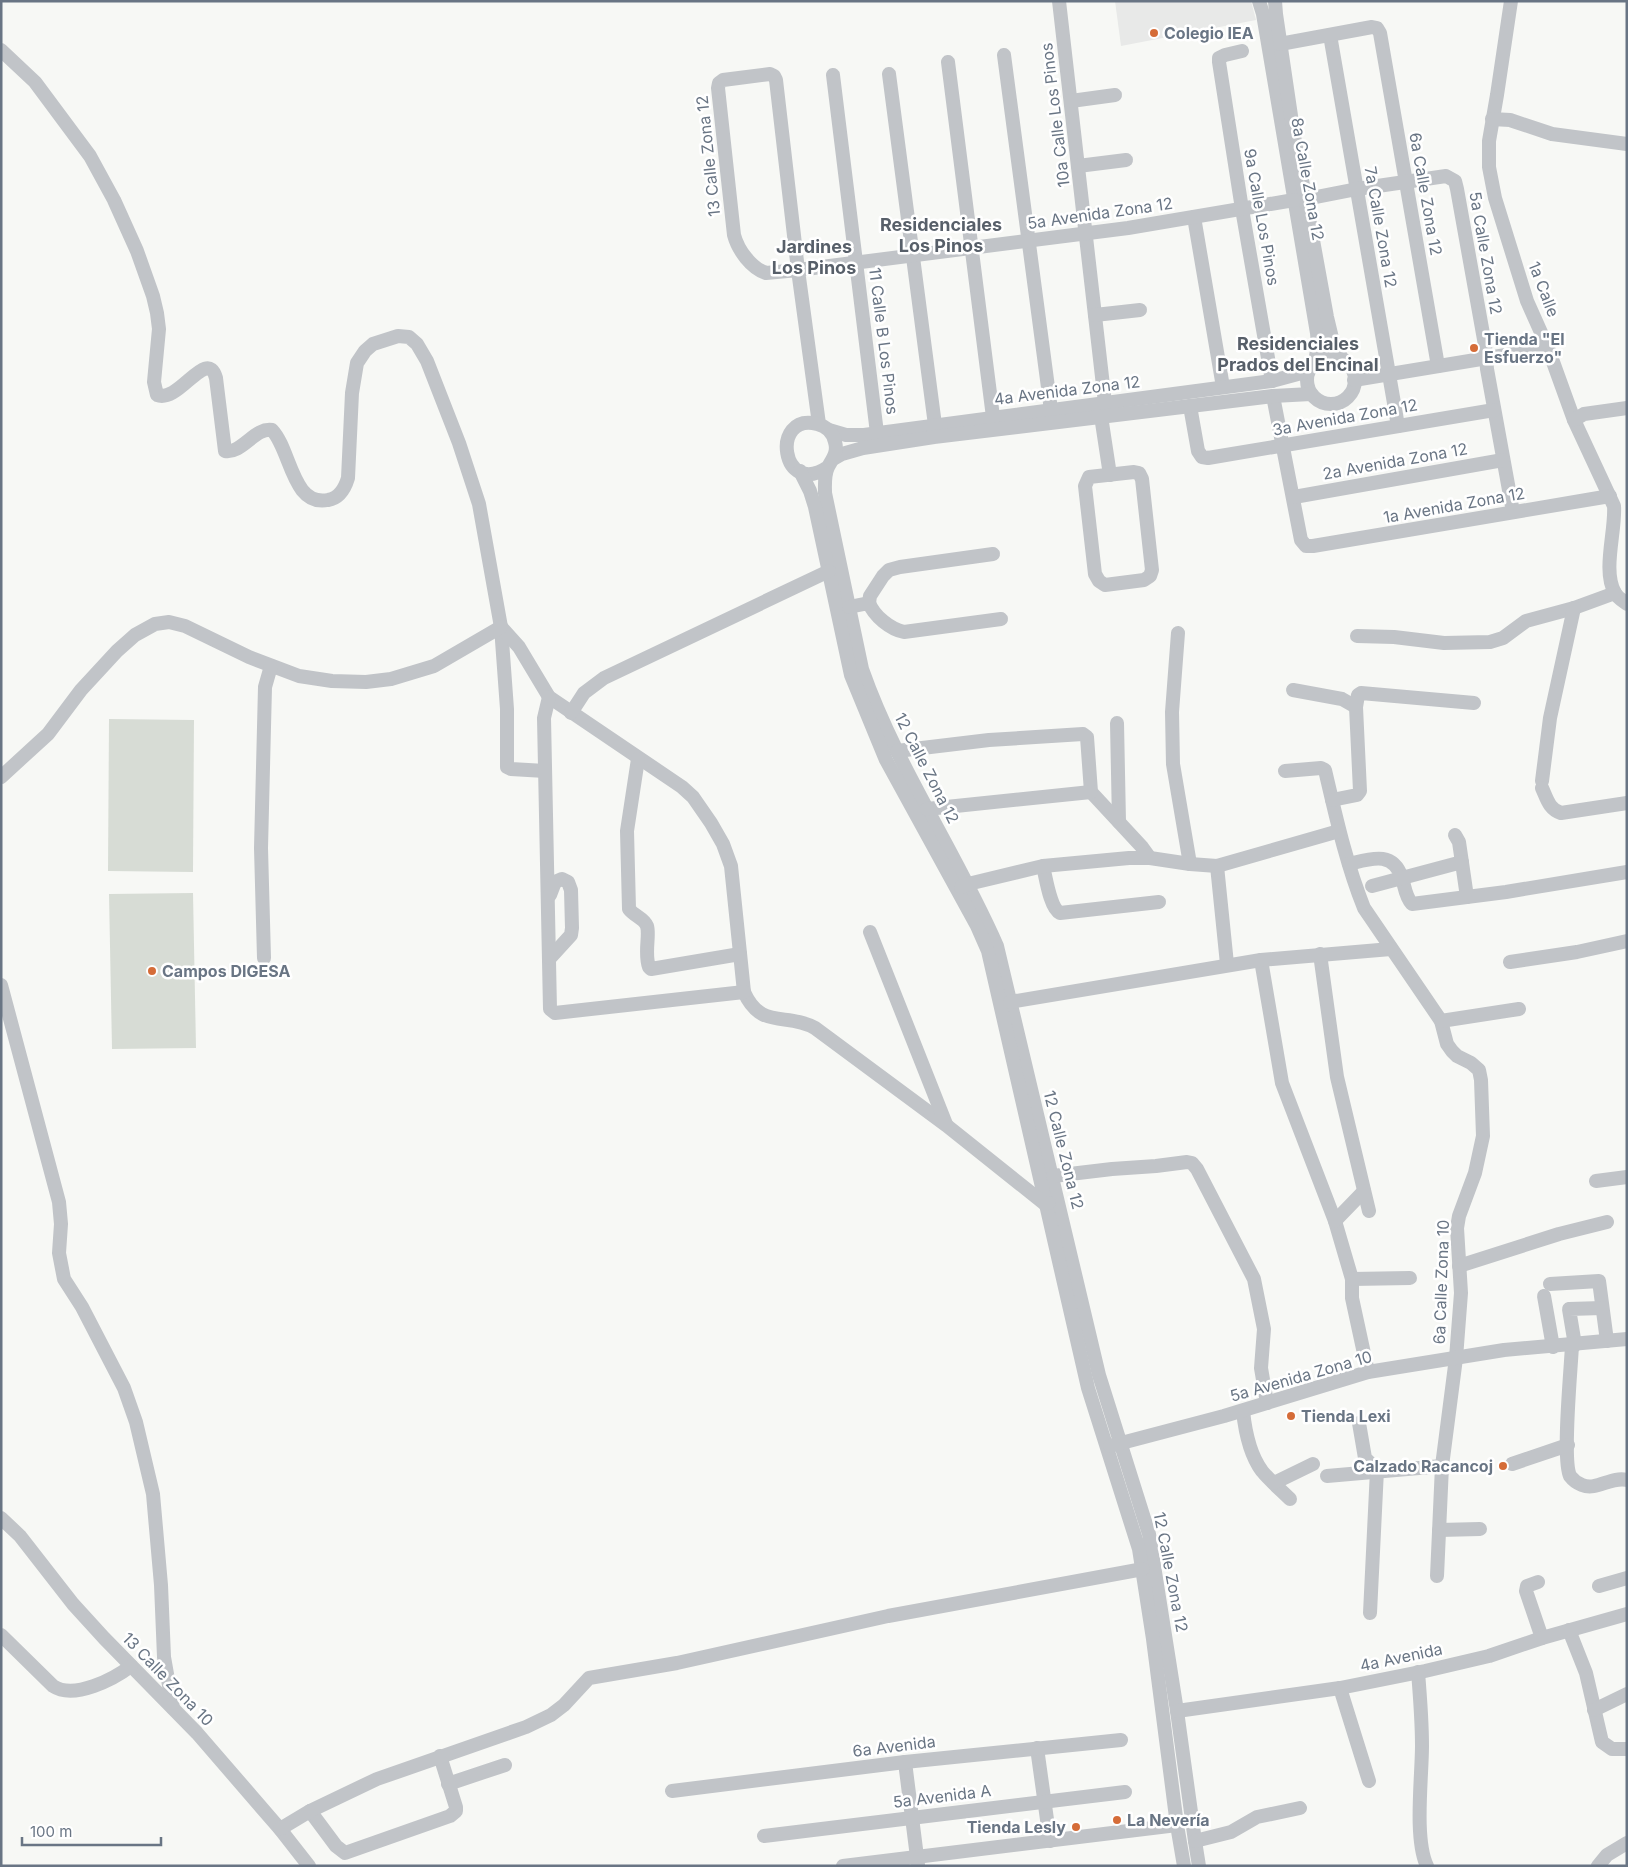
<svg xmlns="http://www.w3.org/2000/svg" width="1628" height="1867" font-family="Inter,sans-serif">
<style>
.built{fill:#e8e9e8}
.green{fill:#d7dcd5}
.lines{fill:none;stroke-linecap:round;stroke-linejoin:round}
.minor{stroke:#c1c4c8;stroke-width:14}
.poi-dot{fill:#d56c38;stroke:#fff;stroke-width:2}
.labels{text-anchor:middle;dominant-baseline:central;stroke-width:5;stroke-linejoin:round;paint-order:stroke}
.poi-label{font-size:16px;font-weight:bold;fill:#697584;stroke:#fff;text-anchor:start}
.street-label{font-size:16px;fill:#697584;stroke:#fff}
.neighbourhood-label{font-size:18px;font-weight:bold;fill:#575f69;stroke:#fff}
</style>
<rect width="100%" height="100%" fill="#f7f8f5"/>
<path class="built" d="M1115 1H1251L1256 20 1121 46Z"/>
<g class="green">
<path d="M109 719 194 720 193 872 108 871Z"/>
<path d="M193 893 196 1048 112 1049 109 894Z"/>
</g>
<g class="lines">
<g class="minor">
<path d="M1059 1 1105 403"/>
<path d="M1259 1 1263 14 1317 333 1318 345 1315 362"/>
<path d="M1275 1 1276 14 1294 136 1327 317 1332 338 1342 359"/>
<path d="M1511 1 1497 95 1489 141V167L1495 198 1527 301 1548 348 1574 420 1614 506C1616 530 1602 571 1615 593 1617 597 1623 601 1627 604"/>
<path d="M1330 35 1398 426"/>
<path d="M1280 44 1372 27 1377 28 1380 33 1438 366"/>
<path d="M1 50 35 82 90 156 114 200 137 251 153 296 157 313 159 329 154 382 157 395C179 404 207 346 216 378L225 451C242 454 255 427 272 430 291 450 292 507 328 500 340 498 345 488 348 478L352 393 357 363 365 351 373 344 398 336 409 337 417 344 427 361 459 443 479 504 501 627 507 709V767L511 769 545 771"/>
<path d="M1242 51 1225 55 1219 58V62L1242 209 1272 381"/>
<path d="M1004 55 1051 410"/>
<path d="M948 62 993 417"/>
<path d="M889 74 935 425"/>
<path d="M833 75 877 433"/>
<path d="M1071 101 1115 95"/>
<path d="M1492 119 1510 120 1552 134 1627 144"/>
<path d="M1078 166 1126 160"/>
<path d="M1306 199 1357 189 1446 176 1455 181 1457 189 1485 345 1487 369 1513 512"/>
<path d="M1194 217 1223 387"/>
<path d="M1095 315 1140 310"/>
<circle cx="1331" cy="380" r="24"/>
<path d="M1354 380 1548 348"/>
<path d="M1273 396 1301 540 1306 546H1313L1610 496"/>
<path d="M1190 406 1198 451 1202 457 1208 458 1494 410"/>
<path d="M1101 416 1110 475"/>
<path d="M1574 420 1584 414 1627 408"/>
<path d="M819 424 798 270 776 80 774 76 770 74 723 80 719 83 718 88 734 235C738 250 751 268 766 273L798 270 1128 228 1294 200"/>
<path d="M829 430 846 435H864L1272 381 1309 371"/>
<path d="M835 458 842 454 863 448 934 437 1273 396 1311 394"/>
<path d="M828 467C781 499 770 412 817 424 826 426 833 433 835 442 838 452 833 458 828 467 824 475 825 485 825 493L862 669C896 766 956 852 997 946L1099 1375 1149 1534 1177 1711 1195 1841 1199 1866"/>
<path d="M800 471 810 491 815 507 851 675 886 760 977 926 988 951 1088 1388 1139 1549 1153 1639 1177 1825 1184 1866"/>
<path d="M1134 472 1139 473 1142 479 1152 570 1150 576 1144 580 1105 585 1099 581 1095 574 1085 486 1089 477Z"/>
<path d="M1294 497 1503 460"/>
<path d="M869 603 870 596 883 576 889 570 900 567 993 554"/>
<path d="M849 607 869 603C874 616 890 629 904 632L1001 619"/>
<path d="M501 627 519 647 549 697 682 787 693 797 711 823 723 844 731 866 744 992C761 1030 786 1012 815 1028L946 1125 1045 1204 1049 1203"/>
<path d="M1178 633 1172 712 1173 764 1190 864"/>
<path d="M1357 636 1394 637 1444 643 1490 642 1503 638 1526 621 1574 608 1615 593"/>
<path d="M1293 690 1342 699 1356 707"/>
<path d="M549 697 544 718 550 1009 555 1013 744 992"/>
<path d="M571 713 584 693 604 678 829 571"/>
<path d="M1117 723 1119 822"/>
<path d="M897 751 989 740 1083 734 1087 737 1091 792 1142 847 1150 858"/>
<path d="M638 759 627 831 629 909C634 916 644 918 647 926 650 935 644 953 649 967L651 969 740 954"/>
<path d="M1285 771 1321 768 1325 770C1336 817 1346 863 1364 908L1441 1021 1447 1044 1452 1051 1457 1056 1471 1063 1479 1070 1481 1080 1483 1136 1475 1173 1459 1216 1457 1228 1461 1293 1456 1358 1442 1466 1437 1576"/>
<path d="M1 777 48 734 81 690 117 651 135 635 155 624 169 622 185 626 249 657 299 676 332 681 366 682 391 679 434 666 501 627"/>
<path d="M1542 781 1550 718 1574 608"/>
<path d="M1542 788C1547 799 1549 809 1561 813L1627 803"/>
<path d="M1332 800 1357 795 1360 791 1356 707 1358 695 1361 693 1474 703"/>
<path d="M927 809 1091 792"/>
<path d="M1455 835 1459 842 1467 897"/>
<path d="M1349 864C1370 859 1393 850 1402 878 1405 887 1405 896 1412 904L1506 892 1627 872"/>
<path d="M1043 866C1046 878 1050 908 1060 913L1159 902"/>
<path d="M1217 866 1227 964"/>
<path d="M1372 886 1462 862"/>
<path d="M961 887 968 884 1043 866 1129 858H1150L1190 864 1217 866 1339 831"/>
<path d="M870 932 946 1124"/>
<path d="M1320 954 1337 1077 1369 1211"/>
<path d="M264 958 261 848 265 687 271 666"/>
<path d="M550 958 571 935 572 928 571 890 568 882 562 879 555 882 550 895"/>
<path d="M1261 960 1282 1083 1335 1221 1352 1279V1298L1368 1372"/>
<path d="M1510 962 1577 952 1627 941"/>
<path d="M1 985 59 1202 61 1224 59 1253 64 1279 82 1307 124 1388 136 1422 153 1494 161 1585 164 1657 173 1708"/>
<path d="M1010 1002 1261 960 1391 949"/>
<path d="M1441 1021 1519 1009"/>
<path d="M1053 1176 1112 1169 1156 1166 1187 1162 1192 1163 1197 1169 1254 1279 1264 1329 1261 1368 1267 1403"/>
<path d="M1596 1181 1627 1177"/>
<path d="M1335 1221 1364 1191"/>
<path d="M1459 1266 1559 1234 1607 1222"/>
<path d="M1352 1279 1410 1278"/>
<path d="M1550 1284 1599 1281 1607 1341"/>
<path d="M1544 1296 1553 1347"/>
<path d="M1572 1345C1571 1369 1562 1459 1570 1476 1573 1480 1577 1483 1582 1485 1597 1491 1611 1476 1627 1480"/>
<path d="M1575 1345 1569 1309 1602 1308"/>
<path d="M1243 1411C1245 1430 1250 1455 1262 1471 1270 1481 1281 1490 1290 1499"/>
<path d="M1359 1423 1365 1458 1377 1470 1370 1613"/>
<path d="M1110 1446 1224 1416 1368 1372 1504 1350 1627 1339"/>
<path d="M1512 1464 1568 1445"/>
<path d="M1327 1476 1442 1466"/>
<path d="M1274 1483 1313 1464"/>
<path d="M1 1518 20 1536 73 1604 104 1638 197 1733 280 1829 309 1866"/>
<path d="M1439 1530 1480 1529"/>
<path d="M1538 1582 1527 1586 1526 1591 1542 1638"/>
<path d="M1599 1586 1627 1578"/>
<path d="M1569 1630 1586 1673 1602 1742 1612 1749H1627"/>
<path d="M1 1635 53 1686C74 1700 114 1679 131 1666"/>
<path d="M1418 1672C1420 1696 1422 1721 1422 1746 1422 1777 1414 1839 1427 1866"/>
<path d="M1340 1688 1369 1781"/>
<path d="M1594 1710 1627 1694"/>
<path d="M1177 1711 1340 1688 1425 1671 1489 1656 1542 1638 1627 1614"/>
<path d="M1037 1748 1050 1841"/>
<path d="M905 1762 918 1865"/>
<path d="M448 1784 505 1765"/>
<path d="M672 1791 905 1762 1121 1740"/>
<path d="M310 1811 336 1846 345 1853 450 1816 456 1811V1807L440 1756"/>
<path d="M280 1829 310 1811 377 1779 526 1727 551 1715 564 1705 589 1678 677 1663 888 1616 1143 1569"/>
<path d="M764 1836 1125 1792"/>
<path d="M1195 1841 1231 1832 1257 1817 1300 1808"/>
<path d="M843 1866 1177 1825"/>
<path d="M1598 1866 1607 1855 1627 1843"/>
</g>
</g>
<g class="poi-dot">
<circle cx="1154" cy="33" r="5"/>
<circle cx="1474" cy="348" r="5"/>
<circle cx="152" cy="971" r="5"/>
<circle cx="1291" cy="1416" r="5"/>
<circle cx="1503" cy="1466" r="5"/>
<circle cx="1117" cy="1820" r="5"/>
<circle cx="1076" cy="1827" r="5"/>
</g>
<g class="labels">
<g class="poi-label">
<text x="1164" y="33">Colegio IEA</text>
<text x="1484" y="339">Tienda "El<tspan x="1484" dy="18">Esfuerzo"</tspan></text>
<text x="162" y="971">Campos DIGESA</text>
<text x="1301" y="1416">Tienda Lexi</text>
<text x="1493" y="1466" text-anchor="end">Calzado Racancoj</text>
<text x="1127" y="1820">La Nevería</text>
<text x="1066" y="1827" text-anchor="end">Tienda Lesly</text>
</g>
<g class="street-label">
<text transform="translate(1055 115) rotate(-97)">10a Calle Los Pinos</text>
<text transform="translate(708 156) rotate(-96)">13 Calle Zona 12</text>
<text transform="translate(1308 179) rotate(80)">8a Calle Zona 12</text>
<text transform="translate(1426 194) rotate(80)">6a Calle Zona 12</text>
<text transform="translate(1100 213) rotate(-8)">5a Avenida Zona 12</text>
<text transform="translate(1262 217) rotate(80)">9a Calle Los Pinos</text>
<text transform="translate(1381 227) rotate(80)">7a Calle Zona 12</text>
<text transform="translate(1486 253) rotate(80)">5a Calle Zona 12</text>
<text transform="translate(1544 289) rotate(69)">1a Calle</text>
<text transform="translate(884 341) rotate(83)">11 Calle B Los Pinos</text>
<text transform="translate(1067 390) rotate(-7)">4a Avenida Zona 12</text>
<text transform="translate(1345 417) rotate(-10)">3a Avenida Zona 12</text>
<text transform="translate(1395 461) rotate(-10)">2a Avenida Zona 12</text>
<text transform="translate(1454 505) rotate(-10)">1a Avenida Zona 12</text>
<text transform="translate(927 768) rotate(63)">12 Calle Zona 12</text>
<text transform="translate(1064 1150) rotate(76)">12 Calle Zona 12</text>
<text transform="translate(1441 1282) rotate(-88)">6a Calle Zona 10</text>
<text transform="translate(1301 1376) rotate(-16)">5a Avenida Zona 10</text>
<text transform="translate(1171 1572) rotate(79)">12 Calle Zona 12</text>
<text transform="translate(1401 1657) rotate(-12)">4a Avenida</text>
<text transform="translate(168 1679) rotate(46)">13 Calle Zona 10</text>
<text transform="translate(894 1746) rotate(-7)">6a Avenida</text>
<text transform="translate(942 1796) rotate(-7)">5a Avenida A</text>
</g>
<g class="neighbourhood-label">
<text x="941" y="224">Residenciales<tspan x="941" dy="21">Los Pinos</tspan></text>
<text x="814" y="246">Jardines<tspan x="814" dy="21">Los Pinos</tspan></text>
<text x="1298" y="343">Residenciales<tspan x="1298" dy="21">Prados del Encinal</tspan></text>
</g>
</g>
<rect width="1628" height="1867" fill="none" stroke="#697584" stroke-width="5"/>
<path d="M22 1837v8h139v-8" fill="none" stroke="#697584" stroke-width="2.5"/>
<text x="30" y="1837" font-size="15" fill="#697584" stroke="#ffffff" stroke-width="4" paint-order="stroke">100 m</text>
</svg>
